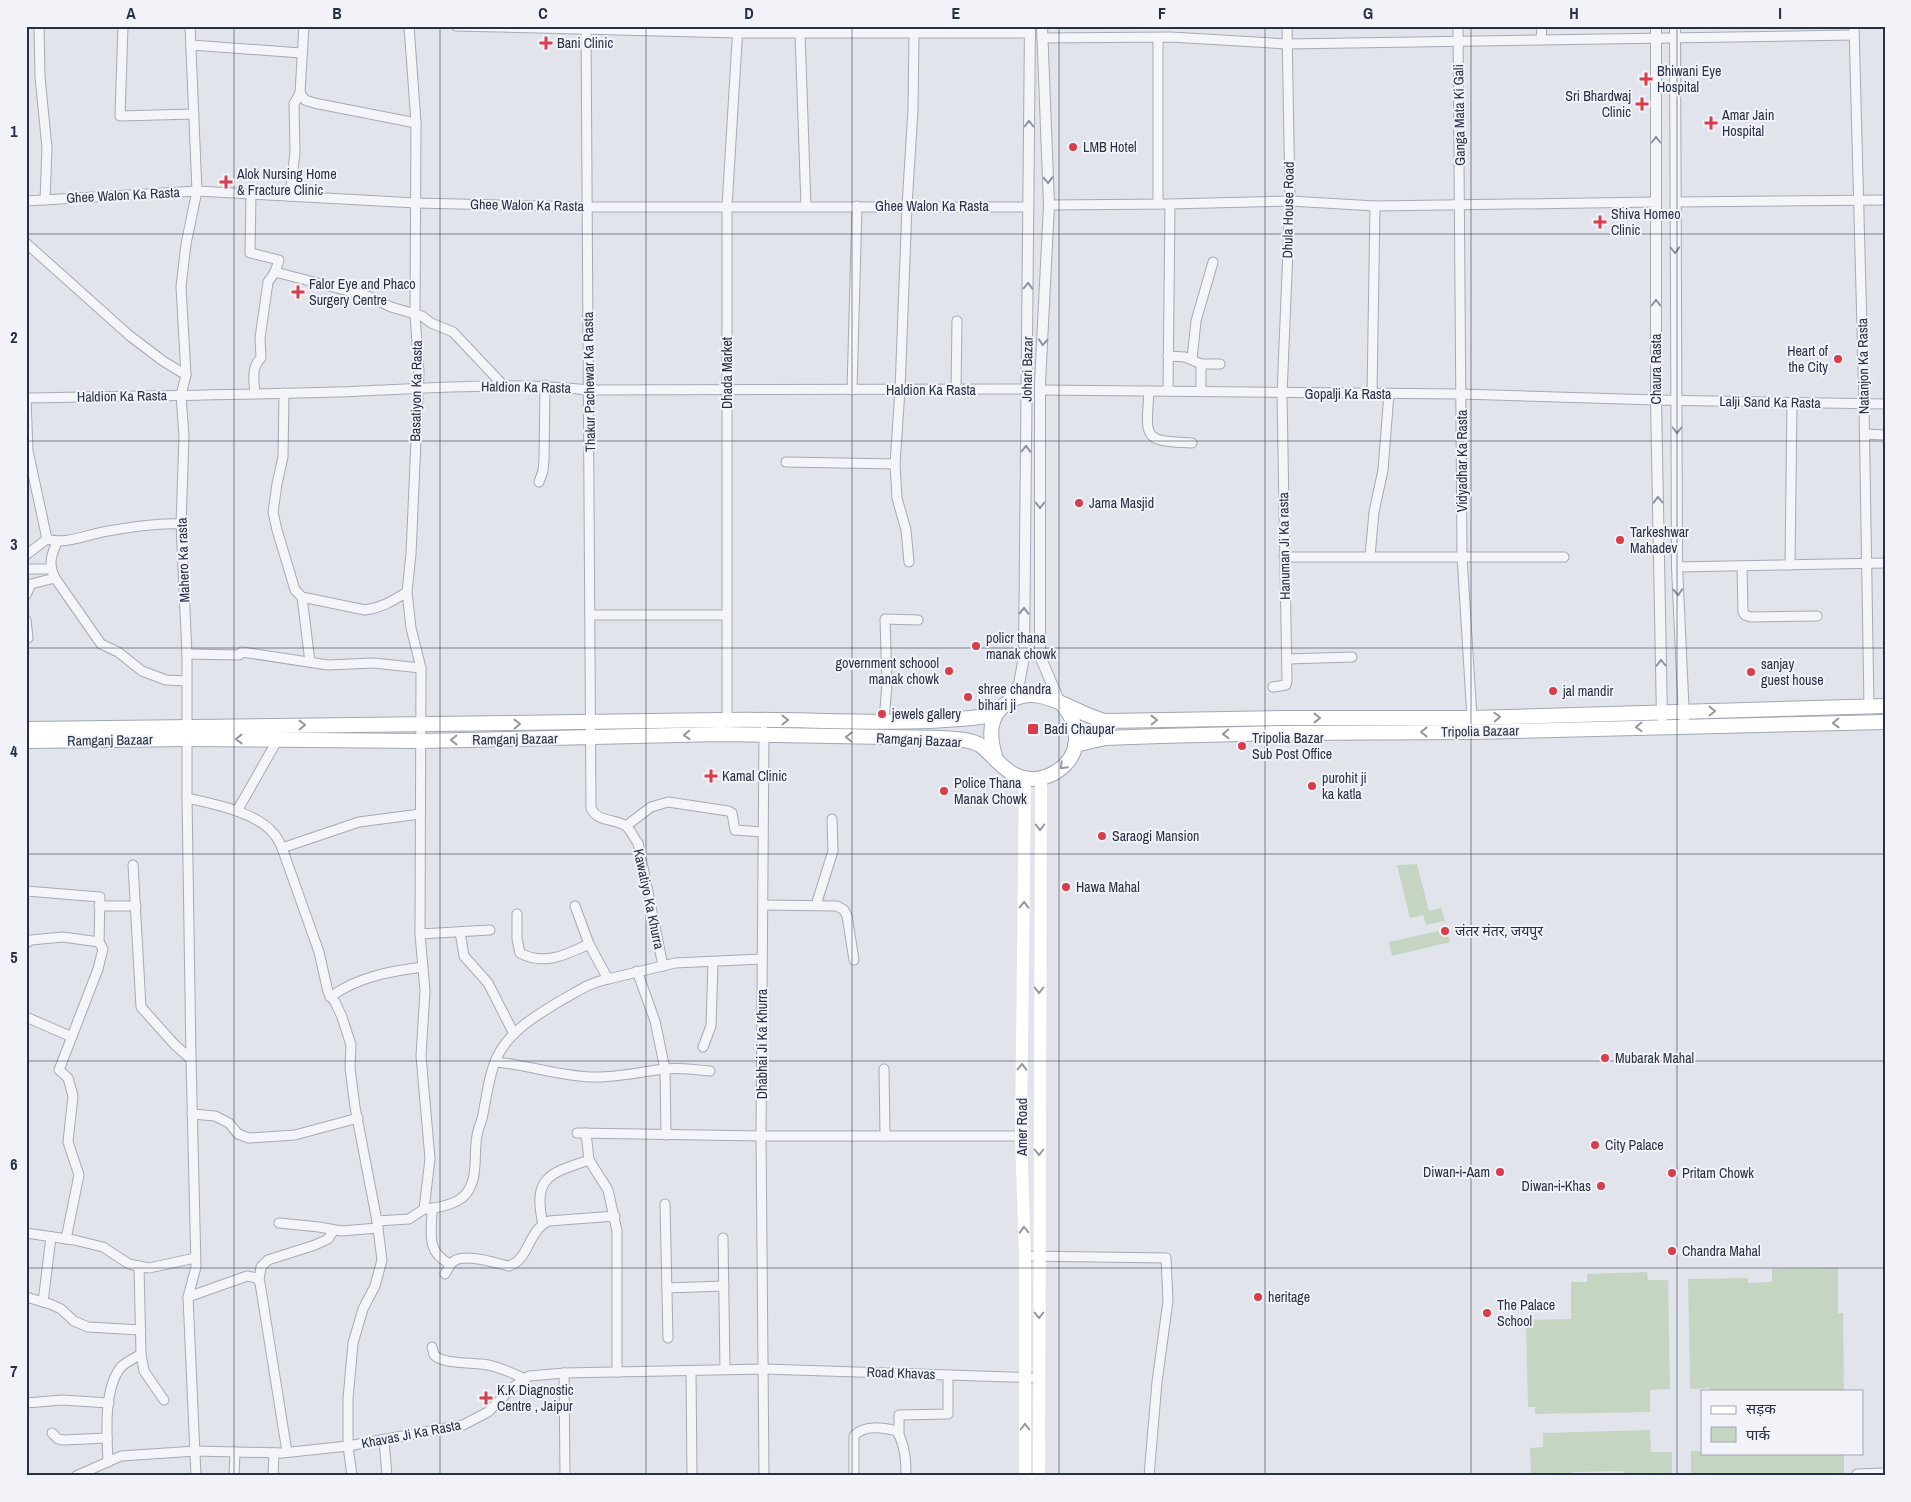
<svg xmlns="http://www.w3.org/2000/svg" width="1911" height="1502" font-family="'Archivo Narrow','Noto Sans Devanagari',sans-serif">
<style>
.green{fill:#c5d5c1}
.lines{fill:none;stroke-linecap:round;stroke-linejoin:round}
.minor-casing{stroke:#a6aab6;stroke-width:11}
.tertiary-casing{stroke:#a6aab6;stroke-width:12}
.primary-casing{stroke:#9fa7b7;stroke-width:16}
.minor{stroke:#f4f5f8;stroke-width:9}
.tertiary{stroke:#f4f5f8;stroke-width:10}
.secondary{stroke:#fff;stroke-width:12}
.primary{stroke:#fff;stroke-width:14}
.oneway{stroke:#8e929e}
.oneway2{stroke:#9498a2}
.grid{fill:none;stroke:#283044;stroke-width:1;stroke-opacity:0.55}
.poi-dot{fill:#d93c4a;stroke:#f1f3f8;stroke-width:2}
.labels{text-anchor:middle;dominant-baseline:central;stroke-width:4;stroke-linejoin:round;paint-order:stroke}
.poi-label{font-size:14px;fill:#283044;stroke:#f1f3f8;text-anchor:start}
.street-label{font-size:14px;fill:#283044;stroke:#f1f3f8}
.neatline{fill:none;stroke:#283044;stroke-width:2}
.grid-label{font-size:16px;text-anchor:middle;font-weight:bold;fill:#283044}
</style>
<rect width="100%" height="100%" fill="#e1e4eb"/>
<g class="green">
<path d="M1417 864 1429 911 1441 908 1445 921 1426 925 1423 915 1410 918 1397 865Z"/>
<path d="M1447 929 1450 942 1392 956 1389 942Z"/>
<path d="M1838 1268V1313H1843L1844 1391H1710V1388L1690 1389 1688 1279 1748 1278V1283L1772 1282V1269Z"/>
<path d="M1647 1272 1648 1280H1668L1670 1389 1650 1390V1412L1535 1414V1407H1528L1526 1320 1571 1319V1282H1587V1274Z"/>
<path d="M1650 1430 1651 1452H1672V1476H1624L1623 1471 1572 1472V1476H1531L1530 1448 1543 1447V1433Z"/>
<path d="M1691 1451H1702V1453H1844V1473L1835 1474V1476H1691Z"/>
</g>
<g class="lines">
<g class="minor-casing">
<g id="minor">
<path d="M39 26 40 77 47 148 45 200"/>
<path d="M123 26 120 116 194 114"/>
<path d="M190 26 197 191 186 244 181 287 186 375 181 395 184 436 181 524 187 654V798L191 1059 196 1267 188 1297 196 1476"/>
<path d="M304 26 300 93 305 100 314 103 416 123"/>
<path d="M456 26 738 33H1030"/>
<path d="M586 26 591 808C598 823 614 818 626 826 630 829 634 838 638 843L663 966"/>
<path d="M1458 26 1462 556 1472 718"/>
<path d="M1854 26 1864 404 1869 706"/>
<path d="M800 33 806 206"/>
<path d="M1042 38 1171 37 1287 44 1854 35"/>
<path d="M1158 38V204"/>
<path d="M1541 39 1542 26"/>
<path d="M191 45 301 53"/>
<path d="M251 194 250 253 279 260 275 272"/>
<path d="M290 196 295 152 294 104 300 93"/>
<path d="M26 201 197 191 416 203 586 207H1029"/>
<path d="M1675 202 1885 200"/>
<path d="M1049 205 1170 204 1290 201 1375 206 1656 202"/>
<path d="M26 243 130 336 163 361 186 375"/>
<path d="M1168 356 1185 357 1201 364H1220"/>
<path d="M1192 359 1196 321 1213 262"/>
<path d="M852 390 857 206"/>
<path d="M956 390 957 321"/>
<path d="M1040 390 1461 394 1656 400 1885 404"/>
<path d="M1149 391C1146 439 1142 441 1192 443"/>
<path d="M1168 391 1170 204"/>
<path d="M1201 391V364"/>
<path d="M284 393 283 457 277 484 273 512 277 530 295 590 302 597 365 610C382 608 394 600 407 592"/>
<path d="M255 394C254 381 251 367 261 358L260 338 268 282 275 272 368 296 391 307 422 316 431 323 453 332 503 385"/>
<path d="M1372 394 1375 206"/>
<path d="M26 398C130 396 233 395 336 392 421 389 505 381 589 390L1026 389"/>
<path d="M26 398 28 451 47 539C66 545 88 534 108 531 132 527 156 523 181 524"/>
<path d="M1865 434 1885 435"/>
<path d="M786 462 895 464"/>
<path d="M539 482 543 471 544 460 545 385"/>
<path d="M26 555 47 539"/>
<path d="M1370 556 1374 512 1383 470 1389 393"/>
<path d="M1284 557H1564"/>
<path d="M909 562 906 530 897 498 895 464 900 390 907 206 913 109 914 34"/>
<path d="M1790 565 1792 402"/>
<path d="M1742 566 1743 612 1745 615 1751 617 1817 616"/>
<path d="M1677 567 1885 563"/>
<path d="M26 569H51"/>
<path d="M55 578C48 564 51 556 57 542"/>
<path d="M26 595 31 584 55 578 101 644 118 652 142 671 166 680 186 681"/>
<path d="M302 597 310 662"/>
<path d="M590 615H727"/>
<path d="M26 620 28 638"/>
<path d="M187 654 239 655 242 652 328 665 373 663 421 668"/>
<path d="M1287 659 1352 657"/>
<path d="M1273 687 1286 685 1287 681 1282 394 1290 201 1287 26"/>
<path d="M727 720V206L738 26"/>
<path d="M884 721 887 684 885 619 918 620"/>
<path d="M187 798C213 804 257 812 274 834 278 838 280 844 282 848L319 952 328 992 335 1002 342 1017 351 1045 350 1068 355 1107 377 1221 382 1260 375 1286 363 1309 353 1343 348 1399V1446L352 1476"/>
<path d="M237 811 278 739"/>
<path d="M626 826 651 807 668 802 728 811 732 813 735 830 763 832"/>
<path d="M282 848 359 822 420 814"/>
<path d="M133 865 141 1007 175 1045 191 1059"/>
<path d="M26 891 100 897 99 942 103 949 98 969 59 1070 68 1078 73 1096 68 1142 79 1175 66 1239"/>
<path d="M763 905 837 906 844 910 847 916 854 960"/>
<path d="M816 905 833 851 832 819"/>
<path d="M99 906H136"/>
<path d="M517 914V939L520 953C544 966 566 955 589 944"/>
<path d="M460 932 464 956 488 983 514 1034"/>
<path d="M420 934 490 930"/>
<path d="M26 943 31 940 63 937 99 942"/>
<path d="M637 971 655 1021 665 1069 666 1135"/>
<path d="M608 979 675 963 762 959"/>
<path d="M330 997C358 977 390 971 423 967"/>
<path d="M26 1017 72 1037"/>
<path d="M703 1047 711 1026 713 963"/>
<path d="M496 1062C528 1065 559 1076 591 1077 615 1078 640 1072 664 1069 679 1067 695 1070 710 1071"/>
<path d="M884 1069 885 1136"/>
<path d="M192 1114 215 1116 229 1123 238 1134 249 1138 295 1135 358 1118"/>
<path d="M577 1133 761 1136H1021"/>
<path d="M586 1133 589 1160 608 1190 617 1231V1372"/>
<path d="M665 1204 668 1338"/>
<path d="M432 1208C432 1233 425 1251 450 1264"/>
<path d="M424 1209C437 1208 452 1206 463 1197 480 1181 473 1155 477 1136 478 1128 482 1121 483 1114 487 1095 489 1073 498 1055 511 1030 537 1015 560 1001 577 992 588 983 608 979L589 944 575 906"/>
<path d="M377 1221 409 1219 424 1209 430 1159 421 1056 425 991 420 934 421 668 411 628 407 592 411 554 419 372 415 315 416 123 409 26"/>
<path d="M279 1223 319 1227 341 1231 378 1228"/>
<path d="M543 1224C532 1177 550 1173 589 1160"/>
<path d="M26 1233 74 1240 103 1247 129 1264 149 1268 195 1258"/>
<path d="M723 1238 725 1369"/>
<path d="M1025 1256 1166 1258 1168 1301 1157 1382 1149 1476"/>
<path d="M139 1266 141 1354 144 1371 164 1400"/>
<path d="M445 1274C448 1269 450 1264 454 1261 466 1253 495 1263 509 1266 530 1259 527 1231 549 1221L615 1216"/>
<path d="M259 1280 261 1267 268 1260 315 1245 328 1239 334 1230"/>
<path d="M667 1288 724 1286"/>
<path d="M26 1297 50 1304 61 1309 74 1321 88 1327 141 1330"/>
<path d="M188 1297 247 1276 257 1278 260 1283 287 1452"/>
<path d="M43 1302 51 1237"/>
<path d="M432 1347 434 1355C445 1365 472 1362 488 1365 502 1368 513 1373 525 1379"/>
<path d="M691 1371 692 1476"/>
<path d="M564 1373 565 1476"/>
<path d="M26 1403 62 1400 109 1403"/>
<path d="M52 1433 58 1439 64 1440 107 1438"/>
<path d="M899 1435V1415L948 1414V1375"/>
<path d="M384 1440 387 1476"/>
<path d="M108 1462C107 1435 103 1389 121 1367 126 1362 135 1358 141 1354"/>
<path d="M1857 1474 1885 1473"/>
<path d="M76 1476 121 1456 196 1451 282 1453 348 1446 463 1425 488 1412 512 1388 529 1376 564 1373 764 1369 1039 1378"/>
<path d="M234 1476 235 1452"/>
<path d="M273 1476 274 1453"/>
<path d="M764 1476 761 1136 764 731"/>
<path d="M854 1476V1436C864 1424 884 1428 897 1431 905 1446 906 1459 906 1476"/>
</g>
</g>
<g class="tertiary-casing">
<g id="tertiary">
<path d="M1042 26 1049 205 1040 383V656L1060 703"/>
<path d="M1656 26V400L1662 718"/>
<path d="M1675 26 1677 567 1684 718"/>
<path d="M1006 702 1019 684 1024 657 1030 26"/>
</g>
</g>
<g class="primary-casing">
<g id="primary">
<path d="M26 729C258 725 490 725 722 720 812 718 906 728 995 715"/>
<path d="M26 741 187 739 421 741 721 734 943 738C954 739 970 739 980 745 992 754 1001 768 1015 775 1039 787 1072 770 1076 743 1077 727 1072 716 1062 704"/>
<path d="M1075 745 1105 738 1160 736 1282 733 1473 732 1885 722"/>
<path d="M996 760C991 743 987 723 1000 709 1034 675 1070 713 1105 721L1283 718H1472L1885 706"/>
</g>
</g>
<use href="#minor" class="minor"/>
<use href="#tertiary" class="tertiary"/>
<g class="secondary">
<path d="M1025 778 1021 1136 1025 1256V1476"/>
<path d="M1039 1476 1041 778"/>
</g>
<use href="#primary" class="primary"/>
</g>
<defs><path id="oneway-chevron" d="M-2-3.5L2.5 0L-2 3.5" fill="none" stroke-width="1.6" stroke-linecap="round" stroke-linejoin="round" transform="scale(1.25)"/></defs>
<g class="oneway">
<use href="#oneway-chevron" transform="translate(1029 124) rotate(-90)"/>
<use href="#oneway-chevron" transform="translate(1656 140) rotate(-90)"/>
<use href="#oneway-chevron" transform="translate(1048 180) rotate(88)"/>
<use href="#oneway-chevron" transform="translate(1675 250) rotate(89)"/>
<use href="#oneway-chevron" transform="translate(1028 286) rotate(-89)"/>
<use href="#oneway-chevron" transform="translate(1656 303) rotate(-90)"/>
<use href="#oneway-chevron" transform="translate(1043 342) rotate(93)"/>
<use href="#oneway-chevron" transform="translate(1677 430) rotate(90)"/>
<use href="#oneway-chevron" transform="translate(1026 449) rotate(-89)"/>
<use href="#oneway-chevron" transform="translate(1658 500) rotate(-91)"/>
<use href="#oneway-chevron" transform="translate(1040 505) rotate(90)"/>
<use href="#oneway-chevron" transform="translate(1678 592) rotate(87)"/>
<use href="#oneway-chevron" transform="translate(1024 611) rotate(-89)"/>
<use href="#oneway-chevron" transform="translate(1661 663) rotate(-91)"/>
</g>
<g class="oneway2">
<use href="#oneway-chevron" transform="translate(1712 711) rotate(-1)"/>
<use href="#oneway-chevron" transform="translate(1497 717) rotate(-2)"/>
<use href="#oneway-chevron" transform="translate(1317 718)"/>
<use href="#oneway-chevron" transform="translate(785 720)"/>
<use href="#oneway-chevron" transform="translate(1154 720) rotate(-1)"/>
<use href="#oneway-chevron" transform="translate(1836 723) rotate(179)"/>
<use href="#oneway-chevron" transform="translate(517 724) rotate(-1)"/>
<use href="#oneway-chevron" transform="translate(302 725)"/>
<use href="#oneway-chevron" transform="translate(1639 727) rotate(178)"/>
<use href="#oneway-chevron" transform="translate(1424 732) rotate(180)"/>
<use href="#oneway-chevron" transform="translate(1226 734) rotate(178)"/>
<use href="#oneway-chevron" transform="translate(687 735) rotate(178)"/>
<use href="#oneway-chevron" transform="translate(849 737) rotate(-179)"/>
<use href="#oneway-chevron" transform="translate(239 739) rotate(-180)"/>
<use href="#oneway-chevron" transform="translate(454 740) rotate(179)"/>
<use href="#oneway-chevron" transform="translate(1063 766) rotate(135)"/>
<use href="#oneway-chevron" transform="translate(1040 827) rotate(90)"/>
<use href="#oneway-chevron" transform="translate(1024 905) rotate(-89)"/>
<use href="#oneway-chevron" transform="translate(1039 990) rotate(90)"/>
<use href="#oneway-chevron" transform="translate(1022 1067) rotate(-89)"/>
<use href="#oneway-chevron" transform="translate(1039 1152) rotate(90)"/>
<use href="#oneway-chevron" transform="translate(1024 1230) rotate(-92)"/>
<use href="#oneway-chevron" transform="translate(1039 1315) rotate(90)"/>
<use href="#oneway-chevron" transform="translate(1025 1427) rotate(-90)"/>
</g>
<path class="grid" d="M234 26V1476M440 26V1476M646 26V1476M852 26V1476M1059 26V1476M1265 26V1476M1471 26V1476M1677 26V1476M26 234H1885M26 441H1885M26 648H1885M26 854H1885M26 1061H1885M26 1268H1885"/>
<g class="poi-dot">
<path d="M543.5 35.5h5v5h5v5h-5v5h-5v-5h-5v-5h5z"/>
<path d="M1643.5 71.5h5v5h5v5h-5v5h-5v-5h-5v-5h5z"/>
<path d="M1639.5 96.5h5v5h5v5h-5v5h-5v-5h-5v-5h5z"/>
<path d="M1708.5 115.5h5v5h5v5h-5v5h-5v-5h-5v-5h5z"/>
<circle cx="1073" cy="147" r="5"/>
<path d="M223.5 174.5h5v5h5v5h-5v5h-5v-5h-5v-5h5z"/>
<path d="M1597.5 214.5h5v5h5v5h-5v5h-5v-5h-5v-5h5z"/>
<path d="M295.5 284.5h5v5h5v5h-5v5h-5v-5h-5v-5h5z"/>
<circle cx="1838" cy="359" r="5"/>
<circle cx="1079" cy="503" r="5"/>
<circle cx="1620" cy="540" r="5"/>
<circle cx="976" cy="646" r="5"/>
<circle cx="949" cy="671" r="5"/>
<circle cx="1751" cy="672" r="5"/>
<circle cx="1553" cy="691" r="5"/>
<circle cx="968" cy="697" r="5"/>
<circle cx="882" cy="714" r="5"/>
<rect x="1027" y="723" width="12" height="12" rx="2.5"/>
<circle cx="1242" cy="746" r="5"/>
<path d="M708.5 768.5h5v5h5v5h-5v5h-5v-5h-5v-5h5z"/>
<circle cx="1312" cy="786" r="5"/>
<circle cx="944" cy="791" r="5"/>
<circle cx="1102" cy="836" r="5"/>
<circle cx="1066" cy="887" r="5"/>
<circle cx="1445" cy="931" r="5"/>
<circle cx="1605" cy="1058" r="5"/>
<circle cx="1595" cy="1145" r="5"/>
<circle cx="1500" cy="1172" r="5"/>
<circle cx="1672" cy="1173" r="5"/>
<circle cx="1601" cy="1186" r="5"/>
<circle cx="1672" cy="1251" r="5"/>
<circle cx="1258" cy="1297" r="5"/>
<circle cx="1487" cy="1313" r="5"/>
<path d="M483.5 1390.5h5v5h5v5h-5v5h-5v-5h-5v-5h5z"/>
</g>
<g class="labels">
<g class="poi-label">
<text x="557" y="43">Bani Clinic</text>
<text x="1657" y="71">Bhiwani Eye<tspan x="1657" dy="16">Hospital</tspan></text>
<text x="1631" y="96" text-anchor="end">Sri Bhardwaj<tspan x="1631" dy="16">Clinic</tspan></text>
<text x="1722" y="115">Amar Jain<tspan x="1722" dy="16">Hospital</tspan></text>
<text x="1083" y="147">LMB Hotel</text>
<text x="237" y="174">Alok Nursing Home<tspan x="237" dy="16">&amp; Fracture Clinic</tspan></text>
<text x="1611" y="214">Shiva Homeo<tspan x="1611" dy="16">Clinic</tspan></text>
<text x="309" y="284">Falor Eye and Phaco<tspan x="309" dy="16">Surgery Centre</tspan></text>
<text x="1828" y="351" text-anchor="end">Heart of<tspan x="1828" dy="16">the City</tspan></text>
<text x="1089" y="503">Jama Masjid</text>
<text x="1630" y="532">Tarkeshwar<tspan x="1630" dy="16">Mahadev</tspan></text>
<text x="986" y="638">policr thana<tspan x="986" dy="16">manak chowk</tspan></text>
<text x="939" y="663" text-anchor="end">government schoool<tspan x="939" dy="16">manak chowk</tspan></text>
<text x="1761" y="664">sanjay<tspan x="1761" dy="16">guest house</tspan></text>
<text x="978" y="689">shree chandra<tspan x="978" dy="16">bihari ji</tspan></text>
<text x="1563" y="691">jal mandir</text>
<text x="892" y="714">jewels gallery</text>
<text x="1044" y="729">Badi Chaupar</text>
<text x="1252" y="738">Tripolia Bazar<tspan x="1252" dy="16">Sub Post Office</tspan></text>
<text x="722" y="776">Kamal Clinic</text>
<text x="1322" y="778">purohit ji<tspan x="1322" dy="16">ka katla</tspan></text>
<text x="954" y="783">Police Thana<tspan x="954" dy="16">Manak Chowk</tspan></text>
<text x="1112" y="836">Saraogi Mansion</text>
<text x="1076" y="887">Hawa Mahal</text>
<text x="1455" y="931">जंतर मंतर, जयपुर</text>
<text x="1615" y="1058">Mubarak Mahal</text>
<text x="1605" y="1145">City Palace</text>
<text x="1490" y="1172" text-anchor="end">Diwan-i-Aam</text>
<text x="1682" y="1173">Pritam Chowk</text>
<text x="1591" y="1186" text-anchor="end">Diwan-i-Khas</text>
<text x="1682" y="1251">Chandra Mahal</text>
<text x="1268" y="1297">heritage</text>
<text x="1497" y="1305">The Palace<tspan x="1497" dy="16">School</tspan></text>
<text x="497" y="1390">K.K Diagnostic<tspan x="497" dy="16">Centre , Jaipur</tspan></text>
</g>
<g class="street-label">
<text transform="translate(1459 115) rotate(-91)">Ganga Mata Ki Gali</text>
<text transform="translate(123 195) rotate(-3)">Ghee Walon Ka Rasta</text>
<text transform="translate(527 205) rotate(1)">Ghee Walon Ka Rasta</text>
<text x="932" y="206">Ghee Walon Ka Rasta</text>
<text transform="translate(1288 210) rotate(-89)">Dhula House Road</text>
<text transform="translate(1863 366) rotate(-91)">Natanjon Ka Rasta</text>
<text transform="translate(1027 369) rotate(-89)">Johari Bazar</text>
<text transform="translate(1656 369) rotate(-90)">Chaura Rasta</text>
<text transform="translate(727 373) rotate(-90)">Dhada Market</text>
<text transform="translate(589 382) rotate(-91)">Thakur Pachewar Ka Rasta</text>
<text transform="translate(526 387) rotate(1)">Haldion Ka Rasta</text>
<text x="931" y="390">Haldion Ka Rasta</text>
<text transform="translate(416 391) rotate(-89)">Basatiyon Ka Rasta</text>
<text x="1348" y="394">Gopalji Ka Rasta</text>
<text transform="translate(122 396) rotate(-1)">Haldion Ka Rasta</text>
<text transform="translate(1770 402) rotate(1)">Lalji Sand Ka Rasta</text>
<text transform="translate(1462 461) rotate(-90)">Vidyadhar Ka Rasta</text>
<text transform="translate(1284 546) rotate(-91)">Hanuman Ji Ka rasta</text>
<text transform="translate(183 560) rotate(-92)">Mahero Ka rasta</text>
<text transform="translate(1480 731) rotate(-1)">Tripolia Bazaar</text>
<text transform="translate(515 739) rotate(-1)">Ramganj Bazaar</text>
<text transform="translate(110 740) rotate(-1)">Ramganj Bazaar</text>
<text transform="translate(919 740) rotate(3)">Ramganj Bazaar</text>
<text transform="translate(649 899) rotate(78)">Kawatiyo Ka Khurra</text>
<text transform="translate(762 1044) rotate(-90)">Dhabhai Ji Ka Khurra</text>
<text transform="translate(1022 1127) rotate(-90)">Amer Road</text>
<text transform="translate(901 1373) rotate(2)">Road Khavas</text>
<text transform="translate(411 1434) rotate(-11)">Khavas Ji Ka Rasta</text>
</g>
</g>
<rect width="1911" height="1502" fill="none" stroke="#f1f3f8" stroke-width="55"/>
<rect x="1701" y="1390" width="162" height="65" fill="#f1f3f8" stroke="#a1a5b0"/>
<rect x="1711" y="1406" width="25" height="8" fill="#ffffff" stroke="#a1a5b0"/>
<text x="1746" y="1414" font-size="15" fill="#283044">सड़क</text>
<rect x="1711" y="1427" width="25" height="15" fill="#c5d5c1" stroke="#a1a5b0"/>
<text x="1746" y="1440" font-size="15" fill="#283044">पार्क</text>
<rect x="28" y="28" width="1856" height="1446" class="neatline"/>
<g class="grid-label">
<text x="131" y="19">A</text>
<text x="337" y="19">B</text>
<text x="543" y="19">C</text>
<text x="749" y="19">D</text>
<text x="956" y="19">E</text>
<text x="1162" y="19">F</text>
<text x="1368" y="19">G</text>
<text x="1574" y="19">H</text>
<text x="1780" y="19">I</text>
<text x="14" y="137">1</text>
<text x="14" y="343">2</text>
<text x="14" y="550">3</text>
<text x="14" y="757">4</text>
<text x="14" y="963">5</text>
<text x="14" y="1170">6</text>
<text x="14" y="1377">7</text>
</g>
</svg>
